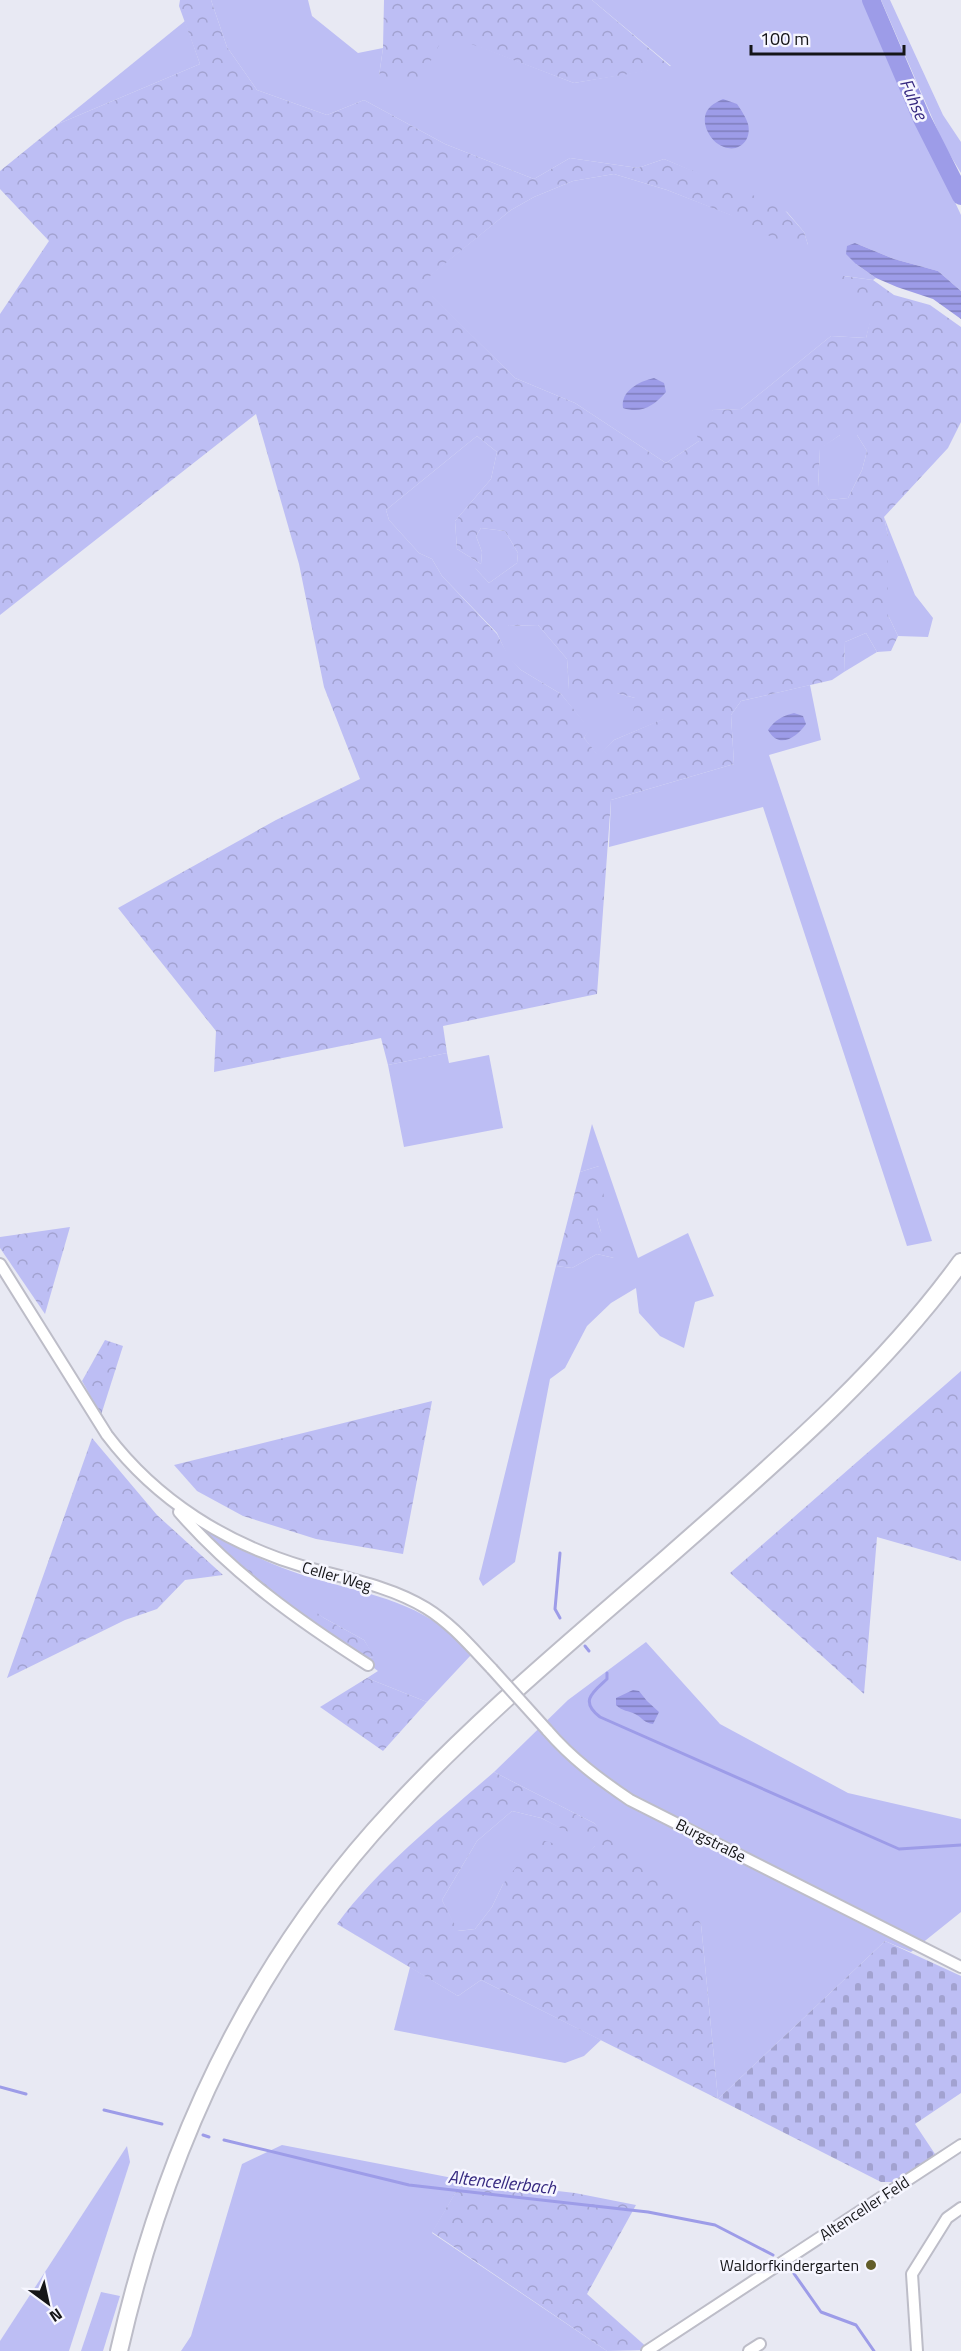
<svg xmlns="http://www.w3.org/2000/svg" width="961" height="2351" font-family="'Titillium Web',sans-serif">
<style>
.green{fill:#bdbef4}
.forest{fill:url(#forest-crowns);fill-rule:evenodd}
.cemetery{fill:url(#cemetery-stones)}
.water{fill:url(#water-rules)}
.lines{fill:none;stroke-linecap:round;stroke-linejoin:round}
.stream{stroke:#9d9ce8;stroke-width:3}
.river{stroke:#9d9ce8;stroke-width:18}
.minor-casing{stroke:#bdbdc8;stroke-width:14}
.trunk-casing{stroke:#bdbdc8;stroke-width:20}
.minor{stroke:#fff;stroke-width:10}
.trunk{stroke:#fff;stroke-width:16}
.minor-bridge-casing{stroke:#bdbdc8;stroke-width:14;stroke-linecap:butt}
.minor-bridge{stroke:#fff;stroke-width:10}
.poi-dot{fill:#625d29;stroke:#f6f6ff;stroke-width:2}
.labels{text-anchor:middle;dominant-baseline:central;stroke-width:5;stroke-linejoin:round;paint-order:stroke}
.street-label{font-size:16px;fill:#151518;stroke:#f6f6ff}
.poi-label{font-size:16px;fill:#151518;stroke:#f6f6ff;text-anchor:end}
.water-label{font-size:18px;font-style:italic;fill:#372a81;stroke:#f6f6ff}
</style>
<defs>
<pattern id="forest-crowns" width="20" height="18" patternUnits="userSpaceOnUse" patternTransform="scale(1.5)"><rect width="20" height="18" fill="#bdbef4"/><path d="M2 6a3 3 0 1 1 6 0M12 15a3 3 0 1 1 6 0" fill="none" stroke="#a2a2d0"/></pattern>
<pattern id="cemetery-stones" width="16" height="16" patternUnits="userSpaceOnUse" patternTransform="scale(1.5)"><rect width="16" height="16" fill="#bdbef4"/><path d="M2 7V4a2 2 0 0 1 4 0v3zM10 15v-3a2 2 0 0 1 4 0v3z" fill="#a2a2d0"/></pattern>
<pattern id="water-rules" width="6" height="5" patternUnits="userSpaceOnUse" patternTransform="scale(1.5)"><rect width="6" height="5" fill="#9d9ce8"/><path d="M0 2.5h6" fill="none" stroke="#7f7ebb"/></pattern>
</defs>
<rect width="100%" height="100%" fill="#e8e9f3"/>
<g class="green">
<path d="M211 0H308L312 16 358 53 383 48 379 76 445 33 574 83 671 66 592 0H867L894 72 961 215V291L938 271 894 259 855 243 856 264 876 278 873 280 844 276 873 312 866 338 831 336 741 409 713 410 699 441 666 463 575 403 515 378 419 284 511 210 534 197 573 181 614 174 667 190 808 245 804 232 787 212 664 159 638 168 570 158 534 179 445 144 364 100 327 115 257 90 227 47Z"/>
<path d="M881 0H890L943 115 961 142V173L944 145Z"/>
<path d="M185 21 200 64 58 124Z"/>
<path d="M840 435H857L867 451 862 470 848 498 829 500 818 487 820 448Z"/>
<path d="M477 436 497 452 491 479 455 521 457 549 481 564 482 552 476 536 481 528 505 531 518 553 517 563 489 583 475 568 509 626 538 625 567 659 569 689 617 693 635 698 664 719 614 740 598 756 584 738 589 729 561 694 521 670 508 657 497 633 442 576 432 559 419 553 389 520 386 510Z"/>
<path d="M884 517 915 595 933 618 928 637 898 636 888 615V536Z"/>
<path d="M866 633 877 652 844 672 845 642Z"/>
<path d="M810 685 821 740 769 755 932 1241 907 1246 763 807 609 847 611 800 734 764 731 715 741 701Z"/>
<path d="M447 1053 449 1063 489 1055 503 1128 404 1147 388 1065Z"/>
<path d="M592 1124 638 1258 688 1233 714 1296 695 1302 684 1348 660 1336 639 1313 636 1288 611 1303 587 1326 565 1368 550 1379 515 1562 483 1586 479 1579 556 1266 572 1268 597 1254 614 1258 601 1232 597 1218 599 1166 580 1172Z"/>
<path d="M192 1522C224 1540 256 1559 291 1571 340 1589 397 1594 441 1626 452 1634 461 1646 471 1655L427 1702 367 1678 378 1671 362 1659 374 1657 364 1640 324 1618 236 1562Z"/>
<path d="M646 1642 720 1724 848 1793 961 1819V1912L911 1952 885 1941 718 2099 701 1924 594 1823 494 1772 568 1700Z"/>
<path d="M512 1811 541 1818 596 1845 589 1853 503 1884 492 1907 475 1929 457 1931 442 1900 477 1841Z"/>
<path d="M410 1967 458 1996 481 1980 601 2040 584 2056 565 2063 394 2030Z"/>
<path d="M282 2145 463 2180 432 2233 607 2351H181L191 2336 242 2164Z"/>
<path d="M127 2146 130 2162 69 2351H0V2341Z"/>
<path d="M101 2292 120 2296 103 2351H81Z"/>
</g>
<g class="forest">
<path d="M180 0H211L227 47 257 90 327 115 364 100 445 144 534 179 570 158 638 168 664 159 782 207 804 232 808 245 798 251 730 215 667 190 614 174 573 181 534 197 511 210 420 284 515 378 575 403 666 463 699 441 693 425 713 410 741 409 831 336 866 338 872 312 839 284 843 276 873 280 894 295 930 305 961 327V422L948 448 884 517 888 536V615L898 636 891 651 877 652 866 633 845 642 844 672 832 680 741 701 731 715 734 764 611 800 597 994 443 1026 447 1053 388 1065 381 1038 214 1072 216 1031 118 908 276 820 360 779 324 687 299 564 256 414 0 615V314L49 241 0 189V171L58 124 200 64 179 6ZM840 435H857L867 451 862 470 848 498 829 500 818 486 820 449ZM477 436 497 452 491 479 455 521 457 549 481 564 482 552 476 536 481 528 505 531 518 553 517 563 489 583 475 568 460 567 482 609 509 626 538 625 567 659 569 689 586 711 617 693 635 698 633 713 663 719 614 740 598 755 584 738 590 729 561 694 521 670 509 657 497 634 442 576 432 559 419 553 389 520 386 510Z"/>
<path d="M384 0H592L671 67 574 83 445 34 417 87 379 76 383 48Z"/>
<path d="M599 1166 606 1209 597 1218 601 1232 616 1241 614 1258 597 1254 572 1268 556 1266 580 1172Z"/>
<path d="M70 1227 45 1314 0 1248V1237Z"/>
<path d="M105 1340 123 1346 101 1415 82 1381Z"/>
<path d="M961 1371V1561L877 1537 864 1694 730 1573Z"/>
<path d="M432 1401 403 1554 316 1539 243 1516 197 1491 174 1465Z"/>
<path d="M92 1438 157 1515 223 1575 185 1580 157 1609 125 1620 7 1678Z"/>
<path d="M234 1561 258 1570 324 1618 364 1640 375 1657 362 1659 321 1633Z"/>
<path d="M367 1678 427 1702 383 1751 320 1707Z"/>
<path d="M494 1772 594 1823 680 1892 701 1924 718 2099 481 1980 458 1996 337 1924C381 1865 439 1820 494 1772ZM512 1811 541 1818 595 1846 588 1853 538 1839 503 1884 492 1907 475 1929 458 1931 442 1900 477 1841Z"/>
<path d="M463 2180 575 2193 636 2205 587 2294 650 2350 607 2351 432 2232Z"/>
</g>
<path class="cemetery" d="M885 1941 961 1976V2093L915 2124 937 2157 899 2182H881L718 2099Z"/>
<g class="water">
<path d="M723 99 737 104C741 110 746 117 748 124 752 139 740 153 724 147 709 142 697 118 711 106 714 103 719 101 723 99Z"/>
<path d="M855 243 894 259 938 271 961 291V319L933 299 897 287 876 278 856 264 846 254 847 246Z"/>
<path d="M654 378 664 383 666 392C654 406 641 414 623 408 620 391 640 381 654 378Z"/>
<path d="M794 713 803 716 806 724C797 737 779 750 768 730 775 720 782 716 794 713Z"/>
<path d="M633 1690 639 1691 647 1701 659 1712 653 1724C644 1723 643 1718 635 1714 628 1710 623 1712 616 1705V1698Z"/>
</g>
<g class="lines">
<g class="stream">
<path d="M560 1553 555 1609 560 1618"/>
<path d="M585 1646 589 1651"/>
<path d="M607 1673V1679C593 1692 579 1701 600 1717L899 1849 961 1845"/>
<path d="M0 2087 26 2094"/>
<path d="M104 2110 162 2124"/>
<path d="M203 2135 209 2137"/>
<path d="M224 2140 409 2185 648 2212 715 2225 773 2255"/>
<path d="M790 2268 821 2312 856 2325 874 2351"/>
</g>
<path class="river" d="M871 0 922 119 961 196"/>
<g class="minor-casing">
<g id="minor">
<path d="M0 1264 107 1435C157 1501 227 1544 305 1567 345 1578 390 1586 426 1608 452 1624 471 1647 492 1669"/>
<path d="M179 1512C233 1574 299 1621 368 1665"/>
<path d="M547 1730C571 1758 599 1779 630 1800L961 1967"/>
<path d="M647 2351 961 2145"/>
<path d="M749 2351 760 2344"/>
<path d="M917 2351 912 2274 947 2218 961 2208"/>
</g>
</g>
<g class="trunk-casing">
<path id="trunk" d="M119 2351C165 2148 250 1963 393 1810 478 1718 574 1639 668 1557 772 1465 879 1375 961 1262"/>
</g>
<use href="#minor" class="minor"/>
<use href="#trunk" class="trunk"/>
<g class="minor-bridge-casing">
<path id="minor-bridge" d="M492 1669 547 1730"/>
</g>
<use href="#minor-bridge" class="minor-bridge"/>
</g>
<circle class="poi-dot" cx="871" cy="2265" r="6"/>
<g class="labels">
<g class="street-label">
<text transform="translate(337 1576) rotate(16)">Celler Weg</text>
<text transform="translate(711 1840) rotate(27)">Burgstraße</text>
<text transform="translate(864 2208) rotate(-33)">Altenceller Feld</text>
</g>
<g class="poi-label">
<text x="859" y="2265">Waldorfkindergarten</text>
</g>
<g class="water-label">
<text transform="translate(914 99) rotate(66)">Fuhse</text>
<text transform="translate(502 2182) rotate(6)">Altencellerbach</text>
</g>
</g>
<g transform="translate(48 2303) rotate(147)" stroke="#f6f6ff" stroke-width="4.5" paint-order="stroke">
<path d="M0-4.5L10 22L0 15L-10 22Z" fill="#151518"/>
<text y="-9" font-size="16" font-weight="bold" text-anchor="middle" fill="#151518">N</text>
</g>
<path d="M751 45v9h153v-9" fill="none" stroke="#151518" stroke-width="3"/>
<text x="760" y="45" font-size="18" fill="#151518" stroke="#f6f6ff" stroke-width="4.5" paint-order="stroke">100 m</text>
</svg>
